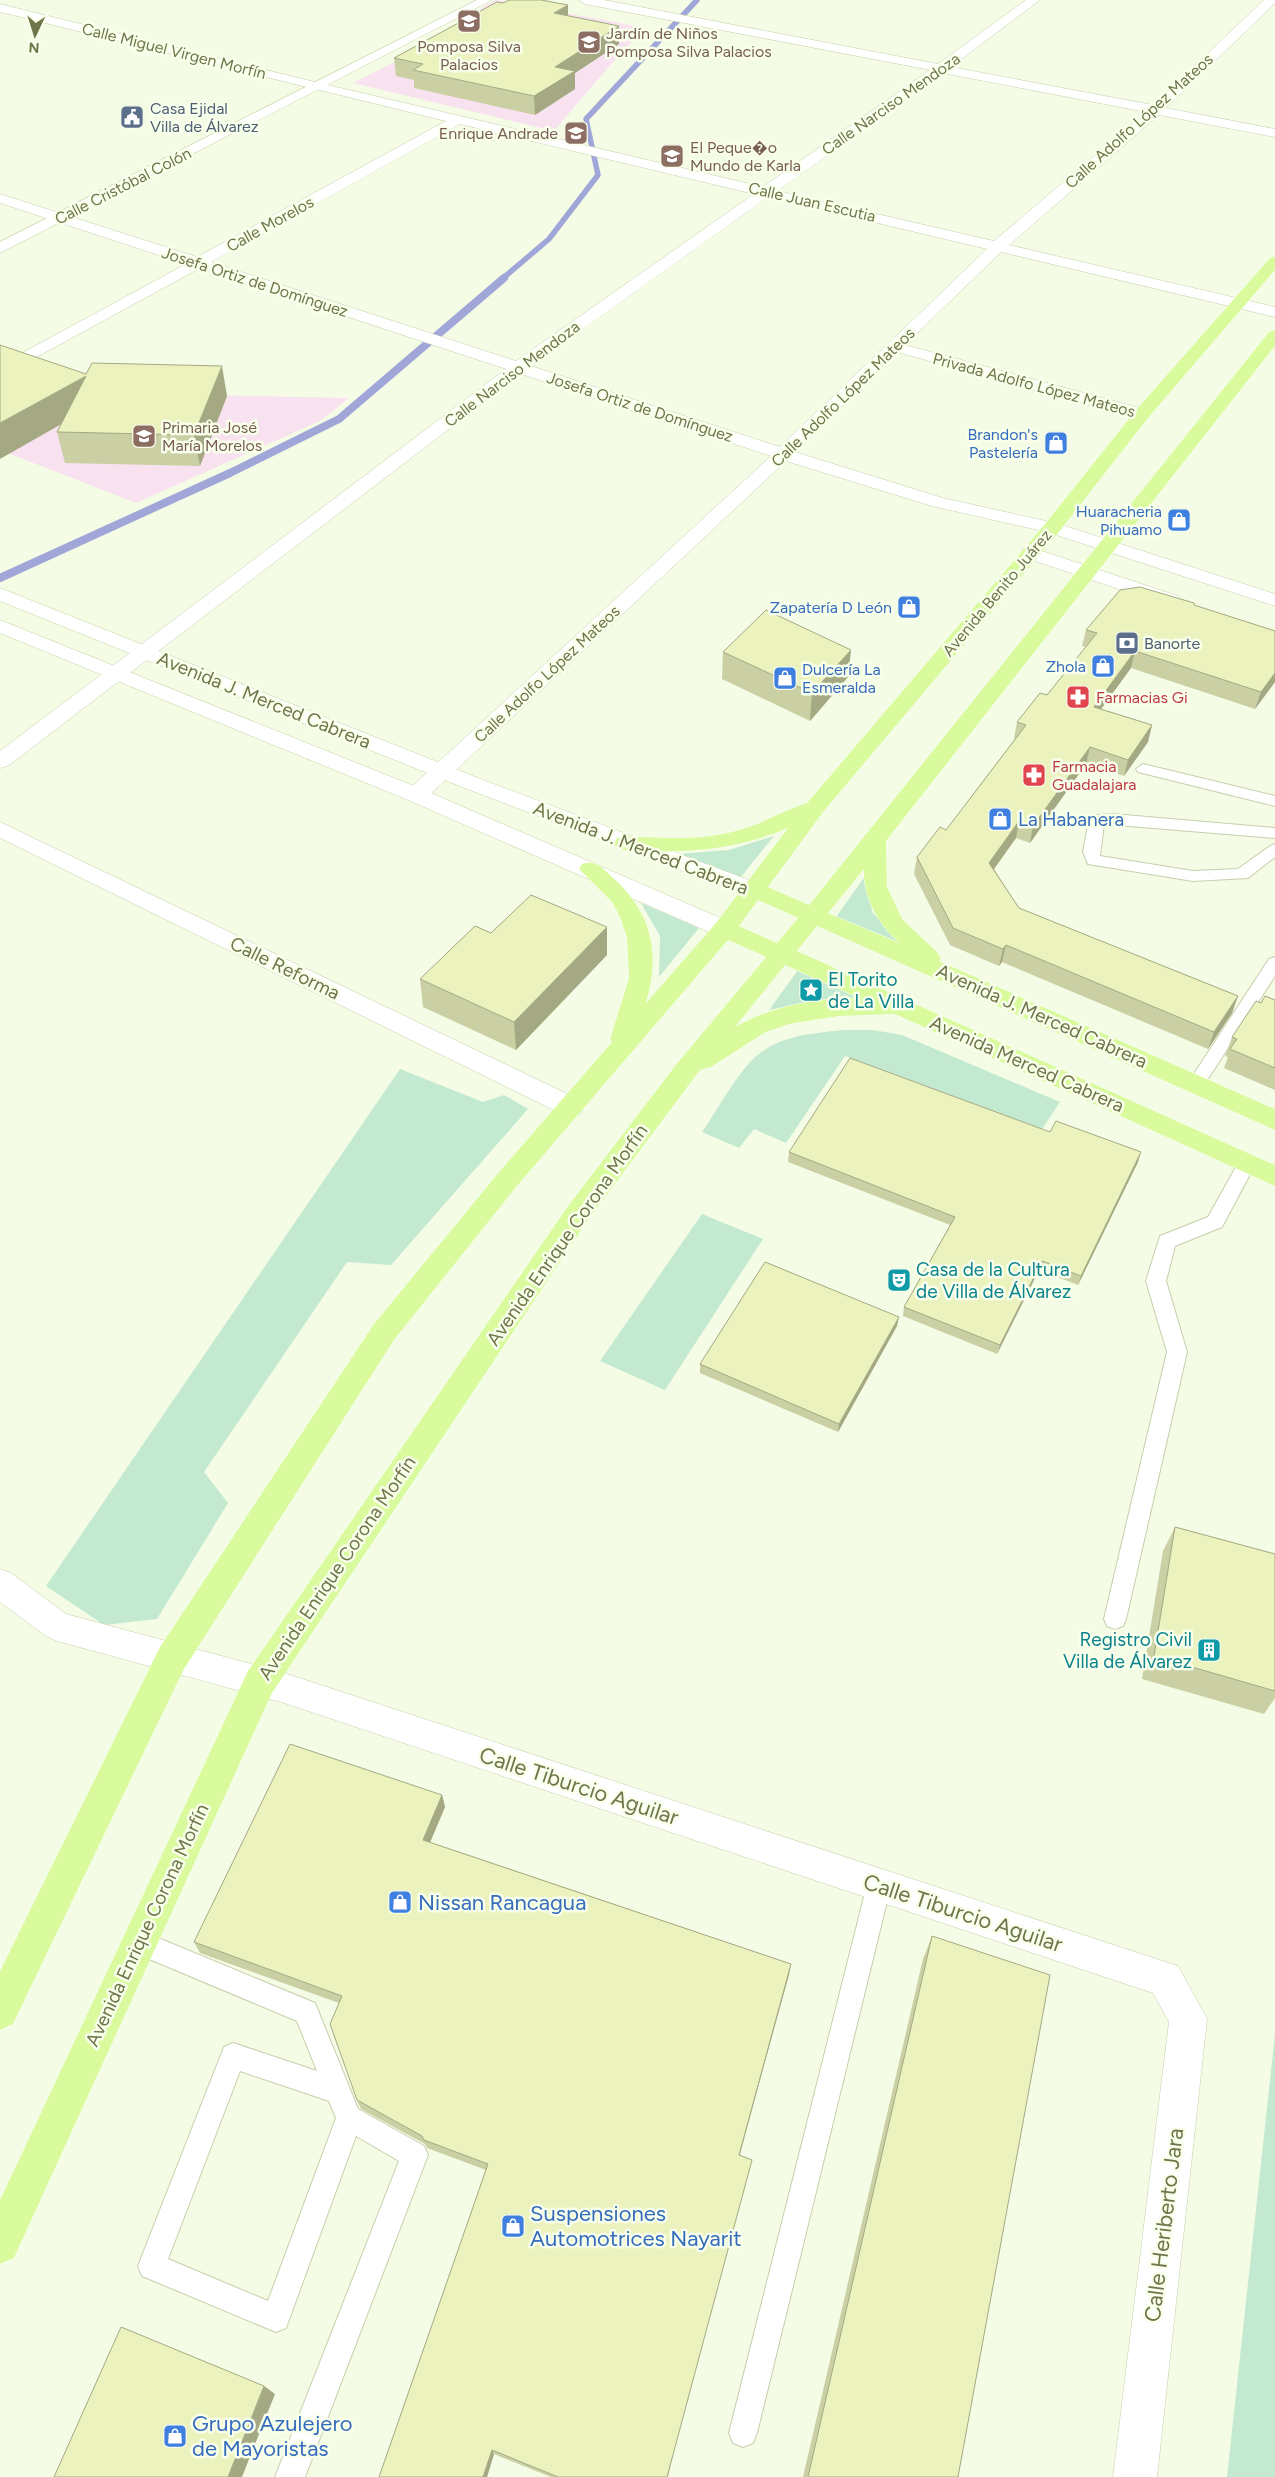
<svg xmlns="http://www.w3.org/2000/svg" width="1275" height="2477" font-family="Figtree,sans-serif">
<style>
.education{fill:#f9e2f0}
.green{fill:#c3ead0}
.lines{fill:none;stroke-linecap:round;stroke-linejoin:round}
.stream-far1{stroke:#a0a6d8;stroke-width:5.5}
.stream{stroke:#a0a6d8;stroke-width:8}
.lane-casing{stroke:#c8ceab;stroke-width:2}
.street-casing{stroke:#c8ceab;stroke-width:1}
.secondary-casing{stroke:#cad1a8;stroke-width:1}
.primary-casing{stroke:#fff;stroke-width:1}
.lane{fill:#fff;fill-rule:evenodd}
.street{fill:#fff;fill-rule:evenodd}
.secondary{fill:#fff;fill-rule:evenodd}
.primary{fill:#d9fb9e;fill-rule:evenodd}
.wall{fill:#cad0a3}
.shaded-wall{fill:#a4a984}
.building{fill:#ebf2bd;stroke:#a4a984}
.labels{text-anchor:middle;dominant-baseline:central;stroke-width:5;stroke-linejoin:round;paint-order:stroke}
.far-education-label{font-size:16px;fill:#785e54;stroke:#f8ffeb;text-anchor:start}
.far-street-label{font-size:16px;fill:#71754a;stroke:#f8ffeb}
.far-service-label{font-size:16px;fill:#4e5e75;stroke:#f8ffeb;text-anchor:start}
.far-shop-label{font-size:16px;fill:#366cbe;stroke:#f8ffeb;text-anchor:end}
.far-health-label{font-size:16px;fill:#be3a42;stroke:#f8ffeb;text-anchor:start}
.street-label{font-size:19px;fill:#71754a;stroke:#f8ffeb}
.shop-label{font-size:19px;fill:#366cbe;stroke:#f8ffeb;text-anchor:start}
.culture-label{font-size:19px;fill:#0d838f;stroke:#f8ffeb;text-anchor:start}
.near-street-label{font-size:22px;fill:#71754a;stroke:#f8ffeb}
.near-shop-label{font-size:22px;fill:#366cbe;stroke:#f8ffeb;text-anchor:start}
</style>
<rect width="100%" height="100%" fill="#f4fce5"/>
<g class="education">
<path d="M496 0 646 28 618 56 554 131 353 83 493 12 479 9Z"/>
<path d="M0 379 60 392 349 398 320 421 136 503 0 450Z"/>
</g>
<g class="green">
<path d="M774 836 740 878 678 854 729 850Z"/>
<path d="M868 872 872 912 902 944 836 917Z"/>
<path d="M641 903 699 928 659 977 660 936Z"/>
<path d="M798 970 863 998 814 1001 769 1010Z"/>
<path d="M844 1030H873L902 1035 1060 1102 1042 1129 845 1056 786 1143 754 1129 739 1148 702 1132C717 1111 739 1069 759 1054 782 1035 815 1033 844 1030Z"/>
<path d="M400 1069 483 1102 504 1095 528 1109 391 1265 347 1262 204 1472 228 1503 157 1619 104 1625 46 1586Z"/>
<path d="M702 1214 763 1239 665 1390 600 1361Z"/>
<path d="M1275 2034V2477H1227Z"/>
</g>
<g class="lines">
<path class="stream-far1" d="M502 279 549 239 598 175 586 119 697 0"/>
<path class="stream" d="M0 578 230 473 339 419 504 278"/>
<g class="lane-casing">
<g id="lane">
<path d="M1143 764 1275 796V806L1138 772 1136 769Z"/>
<path d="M1113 814 1275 828V838L1104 824 1100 856 1193 871 1238 869 1270 846 1275 844V857L1248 878 1193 881 1088 864 1083 852 1089 820 1097 815Z"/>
<path d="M1275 957V976L1202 1088 1196 1090 1190 1088 1187 1084 1190 1080 1269 959Z"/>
<path d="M1247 1156 1253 1158 1256 1163 1222 1227 1175 1246 1166 1281 1187 1352 1126 1619 1123 1626 1115 1629 1107 1626 1104 1619 1167 1352 1146 1281 1160 1236 1208 1217 1241 1158Z"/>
<path d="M879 1873 888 1876 891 1885 757 2433 753 2443 743 2447 733 2443 729 2433 867 1885 870 1876Z"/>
<path d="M139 1930 315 2003 358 2109 424 2146 428 2155 305 2477H275L399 2161 356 2136 286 2328 276 2332 142 2276 138 2266 224 2047 233 2043 317 2071 297 2021 130 1951 127 1942 130 1933ZM240 2071 329 2101 336 2118 268 2301 168 2259Z"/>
</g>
</g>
<g class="street-casing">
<g id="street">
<path d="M579 0H604L938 64 1026 0H1040L951 67 1153 105 1264 0H1275V3L1166 108 1275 129V137L1159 115 1009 245 1275 307V317L1001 252 905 345 1148 410 1151 414 1148 418H1136L897 352 795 452 943 498 1059 524 1275 594V606L1047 532 932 506 786 461 424 800 416 802 408 800 405 795 408 790 771 456 521 374 72 717 8 766 0 768V751L506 369 200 268 0 377V365L186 264 0 203V194L197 257 446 121 0 12V4L319 83 763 187 930 70 585 4ZM943 73 1146 112 994 241 777 191ZM460 124 754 194 516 361 211 262ZM768 197 987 249 780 447 531 366Z"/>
<path d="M1030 547 1178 596 1181 600 1178 604H1164L1023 557 1021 553 1023 549Z"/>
<path d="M0 822 580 1100 584 1107 580 1114 571 1116 562 1114 0 838Z"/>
<path d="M0 1569 11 1573 66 1614 281 1672 1178 1966 1207 2019 1157 2477H1113L1169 2022 1153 1993 281 1702 57 1641 46 1636 0 1602Z"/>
</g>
</g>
<g class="secondary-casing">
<g id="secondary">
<path d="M477 0H492L0 253V242Z"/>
<path d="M0 588 478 778 762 885 766 890 762 895 754 898 746 895 462 787 0 601Z"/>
<path d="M0 620 424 790 732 923 736 929 732 935 724 937 716 935 408 800 0 633Z"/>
</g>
</g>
<g class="primary-casing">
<path id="primary" d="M1275 256V270L1148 418 1059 532 824 811 768 887 809 905 1269 332 1275 330V346L886 841 887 886 902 919 937 952 941 958 939 961 1275 1109V1130L817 926 797 951 1275 1165V1186L895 1014 839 1016 790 1024 766 1032 711 1067 700 1070 588 1220 272 1693 14 2258 0 2264V2200L248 1671 568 1206 675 1066 766 957 728 940 517 1186 394 1340 184 1669 13 2024 0 2030V1971L160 1647 374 1324 499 1172 612 1042 610 1039 629 978 627 938 620 917 612 902 579 869 582 864C596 860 601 867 611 876 652 912 661 952 646 1003L716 923 788 828C734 851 682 854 625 850L617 848 614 843 617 838 625 836C664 838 705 841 743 829 765 822 785 810 807 803L1045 524 1136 410 1270 258ZM864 869C863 898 878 923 899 943L828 913ZM758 900 798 918 777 943 739 926ZM785 965 859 998C817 998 771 1006 735 1027Z"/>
</g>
<use href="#lane" class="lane"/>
<use href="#street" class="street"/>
<use href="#secondary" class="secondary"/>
<use href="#primary" class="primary"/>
</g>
<g class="wall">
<path d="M502 3 568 5V16L619 26V44L575 73V89L535 115 414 88V80L396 76 394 58Z"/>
<path d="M86 374 227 396 200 466 65 463 57 432Z"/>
<path d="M1194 605 1275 631V682L1255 709 1131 668 1101 709 1152 725 1148 742 1124 776 1086 764 1030 843 1016 838 994 869 1019 908 1238 996 1232 1013 1208 1049 1002 962 999 966 950 945 914 874 917 857 946 830 1015 739 1014 738 1017 722 1047 695 1086 647 1082 646 1086 630Z"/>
<path d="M723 652 848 677 810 721 722 679Z"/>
<path d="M607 927V955L516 1050 423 1007 420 979 491 933Z"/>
<path d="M1275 1000V1090L1224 1068 1228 1057 1225 1056 1232 1037 1261 1003Z"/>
<path d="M1050 1132 1138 1162 1078 1285 1039 1270 997 1354 903 1316 904 1307 950 1225 788 1162 789 1152Z"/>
<path d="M897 1326 838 1432 700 1373V1364Z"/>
<path d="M1175 1527 1275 1554V1698L1264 1714 1142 1679 1163 1551Z"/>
<path d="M442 1795 445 1807 430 1842 791 1964 740 2155 668 2477H551L494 2454 487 2477H379L486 2170 427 2148 425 2144 361 2109 357 2100 339 2003 200 1953 194 1942Z"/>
<path d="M932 1936 958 2477H803L923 1959Z"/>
</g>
<g class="shaded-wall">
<path d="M568 5V22L554 13Z"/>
<path d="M619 26V44L575 73V89L535 115 534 96 555 67Z"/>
<path d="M222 366 227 396 200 466 194 435Z"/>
<path d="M86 376 93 406 0 459V423Z"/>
<path d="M851 650 848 677 810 721 812 693Z"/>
<path d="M1135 651 1131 668 1090 724 1094 707Z"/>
<path d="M1275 673V682L1255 709 1261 692Z"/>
<path d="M1152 725 1148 742 1124 776 1128 760Z"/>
<path d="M1090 747 1086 764 1030 843 1033 826Z"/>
<path d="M1019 821 1016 838 986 880 989 863Z"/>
<path d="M607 927V955L516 1050 514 1022Z"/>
<path d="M1006 945 1002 962 999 966 1003 949Z"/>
<path d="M1238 996 1232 1013 1208 1049 1214 1032Z"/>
<path d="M1141 1152 1138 1162 1078 1285 1081 1276Z"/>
<path d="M1042 1261 1039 1270 997 1354 1000 1345Z"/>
<path d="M899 1317 897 1326 838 1432 839 1424Z"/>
<path d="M442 1795 445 1807 426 1852 423 1840Z"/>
<path d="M791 1964 789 1975 737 2163 739 2155Z"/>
<path d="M264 2386 275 2394 242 2477H228Z"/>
<path d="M492 2450 494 2454 487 2477H483Z"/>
</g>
<g class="building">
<path d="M510 0H541L568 5 554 13 619 26 555 67 575 71 534 96 413 70 423 64 394 58 497 2 502 3Z"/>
<path d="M0 345 86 374 92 363 222 366 194 435 57 432 86 376 0 423Z"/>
<path d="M1140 587 1194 603V605L1275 631V673L1261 692 1135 651 1094 707 1152 725 1128 760 1090 747 1033 826 1019 821 989 863 1019 908 1238 996 1214 1032 1006 945 1003 949 953 928 917 857 940 827 946 830 1026 725 1017 722 1040 693 1047 695 1097 633 1086 630 1120 590Z"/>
<path d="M766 610 851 650 812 693 723 652Z"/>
<path d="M531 895 607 927 514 1022 420 979 475 926 491 933Z"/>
<path d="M1265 996 1275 1000V1068L1230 1049 1237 1039 1232 1037 1256 1001 1261 1003Z"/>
<path d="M850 1058 1050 1132 1056 1121 1141 1152 1081 1276 1042 1261 1000 1345 904 1307 955 1217 789 1152Z"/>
<path d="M765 1262 899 1317 839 1424 700 1364Z"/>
<path d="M1175 1527 1275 1554V1691L1154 1656Z"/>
<path d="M290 1744 442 1795 423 1840 791 1964 739 2155 752 2160 667 2477H558L492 2450 483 2477H379L488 2164 424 2140 422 2136 357 2100 330 2024 342 1996 194 1942Z"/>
<path d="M932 1936 1050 1975 958 2477H808Z"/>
<path d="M121 2327 264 2386 228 2477H54Z"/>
</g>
<defs>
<g id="school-square" transform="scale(1.25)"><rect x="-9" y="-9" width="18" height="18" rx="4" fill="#8d6e63" stroke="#f8ffeb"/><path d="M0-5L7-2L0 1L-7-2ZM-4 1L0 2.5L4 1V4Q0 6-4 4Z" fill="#fff"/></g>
<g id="civic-square" transform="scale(1.25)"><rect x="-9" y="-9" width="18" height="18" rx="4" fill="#5c6f8a" stroke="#f8ffeb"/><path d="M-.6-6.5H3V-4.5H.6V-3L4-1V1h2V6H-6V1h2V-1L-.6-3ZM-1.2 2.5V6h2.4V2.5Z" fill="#fff"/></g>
<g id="shop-square" transform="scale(1.25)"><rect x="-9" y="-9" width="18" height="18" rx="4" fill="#3f7fe0" stroke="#f8ffeb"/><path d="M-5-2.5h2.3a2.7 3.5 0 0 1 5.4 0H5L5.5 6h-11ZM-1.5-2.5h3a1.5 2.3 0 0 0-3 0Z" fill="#fff"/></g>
<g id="bank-square" transform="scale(1.25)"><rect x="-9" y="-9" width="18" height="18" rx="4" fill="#5c6f8a" stroke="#f8ffeb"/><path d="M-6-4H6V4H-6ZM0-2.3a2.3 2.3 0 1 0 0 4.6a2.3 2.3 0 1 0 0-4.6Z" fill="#fff"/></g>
<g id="pharmacy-square" transform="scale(1.25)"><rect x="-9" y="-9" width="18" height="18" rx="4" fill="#e0444e" stroke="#f8ffeb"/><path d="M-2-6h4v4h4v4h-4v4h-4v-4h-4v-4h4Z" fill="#fff"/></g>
<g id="sight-square" transform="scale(1.25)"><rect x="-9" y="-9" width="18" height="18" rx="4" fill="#0f9aa8" stroke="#f8ffeb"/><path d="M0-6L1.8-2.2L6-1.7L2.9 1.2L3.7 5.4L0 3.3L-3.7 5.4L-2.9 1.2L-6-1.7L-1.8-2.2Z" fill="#fff"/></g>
<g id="theatre-square" transform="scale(1.25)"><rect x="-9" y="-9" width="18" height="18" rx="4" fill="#0f9aa8" stroke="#f8ffeb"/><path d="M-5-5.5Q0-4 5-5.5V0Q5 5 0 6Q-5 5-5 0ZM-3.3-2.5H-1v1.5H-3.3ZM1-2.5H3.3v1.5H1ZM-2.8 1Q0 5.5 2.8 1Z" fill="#fff"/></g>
<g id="building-square" transform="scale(1.25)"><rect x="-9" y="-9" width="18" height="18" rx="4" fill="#0f9aa8" stroke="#f8ffeb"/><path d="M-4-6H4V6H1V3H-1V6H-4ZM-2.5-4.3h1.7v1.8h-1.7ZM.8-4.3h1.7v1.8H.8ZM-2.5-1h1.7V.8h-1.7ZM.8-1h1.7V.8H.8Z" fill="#fff"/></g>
</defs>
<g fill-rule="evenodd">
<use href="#school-square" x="469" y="21"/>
<use href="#school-square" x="589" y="42"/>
<use href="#civic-square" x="132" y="117"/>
<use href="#school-square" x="576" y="133"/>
<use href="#school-square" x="672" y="156"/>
<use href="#school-square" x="144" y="436"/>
<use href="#shop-square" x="1056" y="443"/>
<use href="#shop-square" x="1179" y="520"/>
<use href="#shop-square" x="909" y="607"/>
<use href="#bank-square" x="1127" y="643"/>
<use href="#shop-square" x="1103" y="666"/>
<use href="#shop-square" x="785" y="678"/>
<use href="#pharmacy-square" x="1078" y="697"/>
<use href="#pharmacy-square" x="1034" y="775"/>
<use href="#shop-square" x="1000" y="819"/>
<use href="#sight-square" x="811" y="990"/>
<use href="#theatre-square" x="899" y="1280"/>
<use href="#building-square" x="1209" y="1650"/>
<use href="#shop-square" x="400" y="1902"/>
<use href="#shop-square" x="513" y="2226"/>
<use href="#shop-square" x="175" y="2436"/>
</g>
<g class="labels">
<g class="far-education-label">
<text x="606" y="33">Jardín de Niños<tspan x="606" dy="18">Pomposa Silva Palacios</tspan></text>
<text x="469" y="46" text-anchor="middle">Pomposa Silva<tspan x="469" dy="18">Palacios</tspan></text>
<text x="558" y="133" text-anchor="end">Enrique Andrade</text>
<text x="690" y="147">El Peque�o<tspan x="690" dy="18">Mundo de Karla</tspan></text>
<text x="162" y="427">Primaria José<tspan x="162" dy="18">María Morelos</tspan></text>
</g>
<g class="far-street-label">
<text transform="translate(174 51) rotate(14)">Calle Miguel Virgen Morfín</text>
<text transform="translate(891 104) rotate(-35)">Calle Narciso Mendoza</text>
<text transform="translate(1139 121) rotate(-42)">Calle Adolfo López Mateos</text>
<text transform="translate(123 186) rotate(-27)">Calle Cristóbal Colón</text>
<text transform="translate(812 202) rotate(13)">Calle Juan Escutia</text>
<text transform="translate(270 224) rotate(-29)">Calle Morelos</text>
<text transform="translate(255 282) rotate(18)">Josefa Ortiz de Domínguez</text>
<text transform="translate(512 374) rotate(-37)">Calle Narciso Mendoza</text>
<text transform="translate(1034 385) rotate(15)">Privada Adolfo López Mateos</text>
<text transform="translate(843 397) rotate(-44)">Calle Adolfo López Mateos</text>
<text transform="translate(640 407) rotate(18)">Josefa Ortiz de Domínguez</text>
<text transform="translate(997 593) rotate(-50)">Avenida Benito Juárez</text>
<text transform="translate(547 674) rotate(-43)">Calle Adolfo López Mateos</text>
</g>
<g class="far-service-label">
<text x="150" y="108">Casa Ejidal<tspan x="150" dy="18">Villa de Álvarez</tspan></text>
<text x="1144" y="643">Banorte</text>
</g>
<g class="far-shop-label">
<text x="1038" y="434">Brandon's<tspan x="1038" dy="18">Pastelería</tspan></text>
<text x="1162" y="511">Huaracheria<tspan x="1162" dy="18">Pihuamo</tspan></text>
<text x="892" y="607">Zapatería D León</text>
<text x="1086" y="666">Zhola</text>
<text x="802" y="669" text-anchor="start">Dulcería La<tspan x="802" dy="18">Esmeralda</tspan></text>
</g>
<g class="far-health-label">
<text x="1096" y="697">Farmacias Gi</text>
<text x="1052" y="766">Farmacia<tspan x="1052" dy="18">Guadalajara</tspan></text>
</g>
<g class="street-label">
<text transform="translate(264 700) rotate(22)">Avenida J. Merced Cabrera</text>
<text transform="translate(641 848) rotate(21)">Avenida J. Merced Cabrera</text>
<text transform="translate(285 968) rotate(26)">Calle Reforma</text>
<text transform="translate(1042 1016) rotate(24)">Avenida J. Merced Cabrera</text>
<text transform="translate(1027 1064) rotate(24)">Avenida Merced Cabrera</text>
<text transform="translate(567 1235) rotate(-55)">Avenida Enrique Corona Morfín</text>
<text transform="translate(337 1568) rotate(-56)">Avenida Enrique Corona Morfín</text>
<text transform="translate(147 1925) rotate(-65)">Avenida Enrique Corona Morfín</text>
</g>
<g class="shop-label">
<text x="1018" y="819">La Habanera</text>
</g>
<g class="culture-label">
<text x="828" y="979">El Torito<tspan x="828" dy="22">de La Villa</tspan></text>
<text x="916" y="1269">Casa de la Cultura<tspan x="916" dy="22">de Villa de Álvarez</tspan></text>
<text x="1192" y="1639" text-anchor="end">Registro Civil<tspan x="1192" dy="22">Villa de Álvarez</tspan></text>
</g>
<g class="near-street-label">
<text transform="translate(579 1786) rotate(18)">Calle Tiburcio Aguilar</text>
<text transform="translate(963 1913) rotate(18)">Calle Tiburcio Aguilar</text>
<text transform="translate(1164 2225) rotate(-83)">Calle Heriberto Jara</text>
</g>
<g class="near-shop-label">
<text x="418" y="1902">Nissan Rancagua</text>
<text x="530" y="2213">Suspensiones<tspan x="530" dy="25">Automotrices Nayarit</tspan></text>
<text x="192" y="2423">Grupo Azulejero<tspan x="192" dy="25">de Mayoristas</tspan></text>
</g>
</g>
<g transform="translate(35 35) rotate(184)" stroke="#f8ffeb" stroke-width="4" paint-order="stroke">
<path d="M0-4L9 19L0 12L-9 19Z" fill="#71754a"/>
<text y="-8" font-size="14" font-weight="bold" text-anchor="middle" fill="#71754a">N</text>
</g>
</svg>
